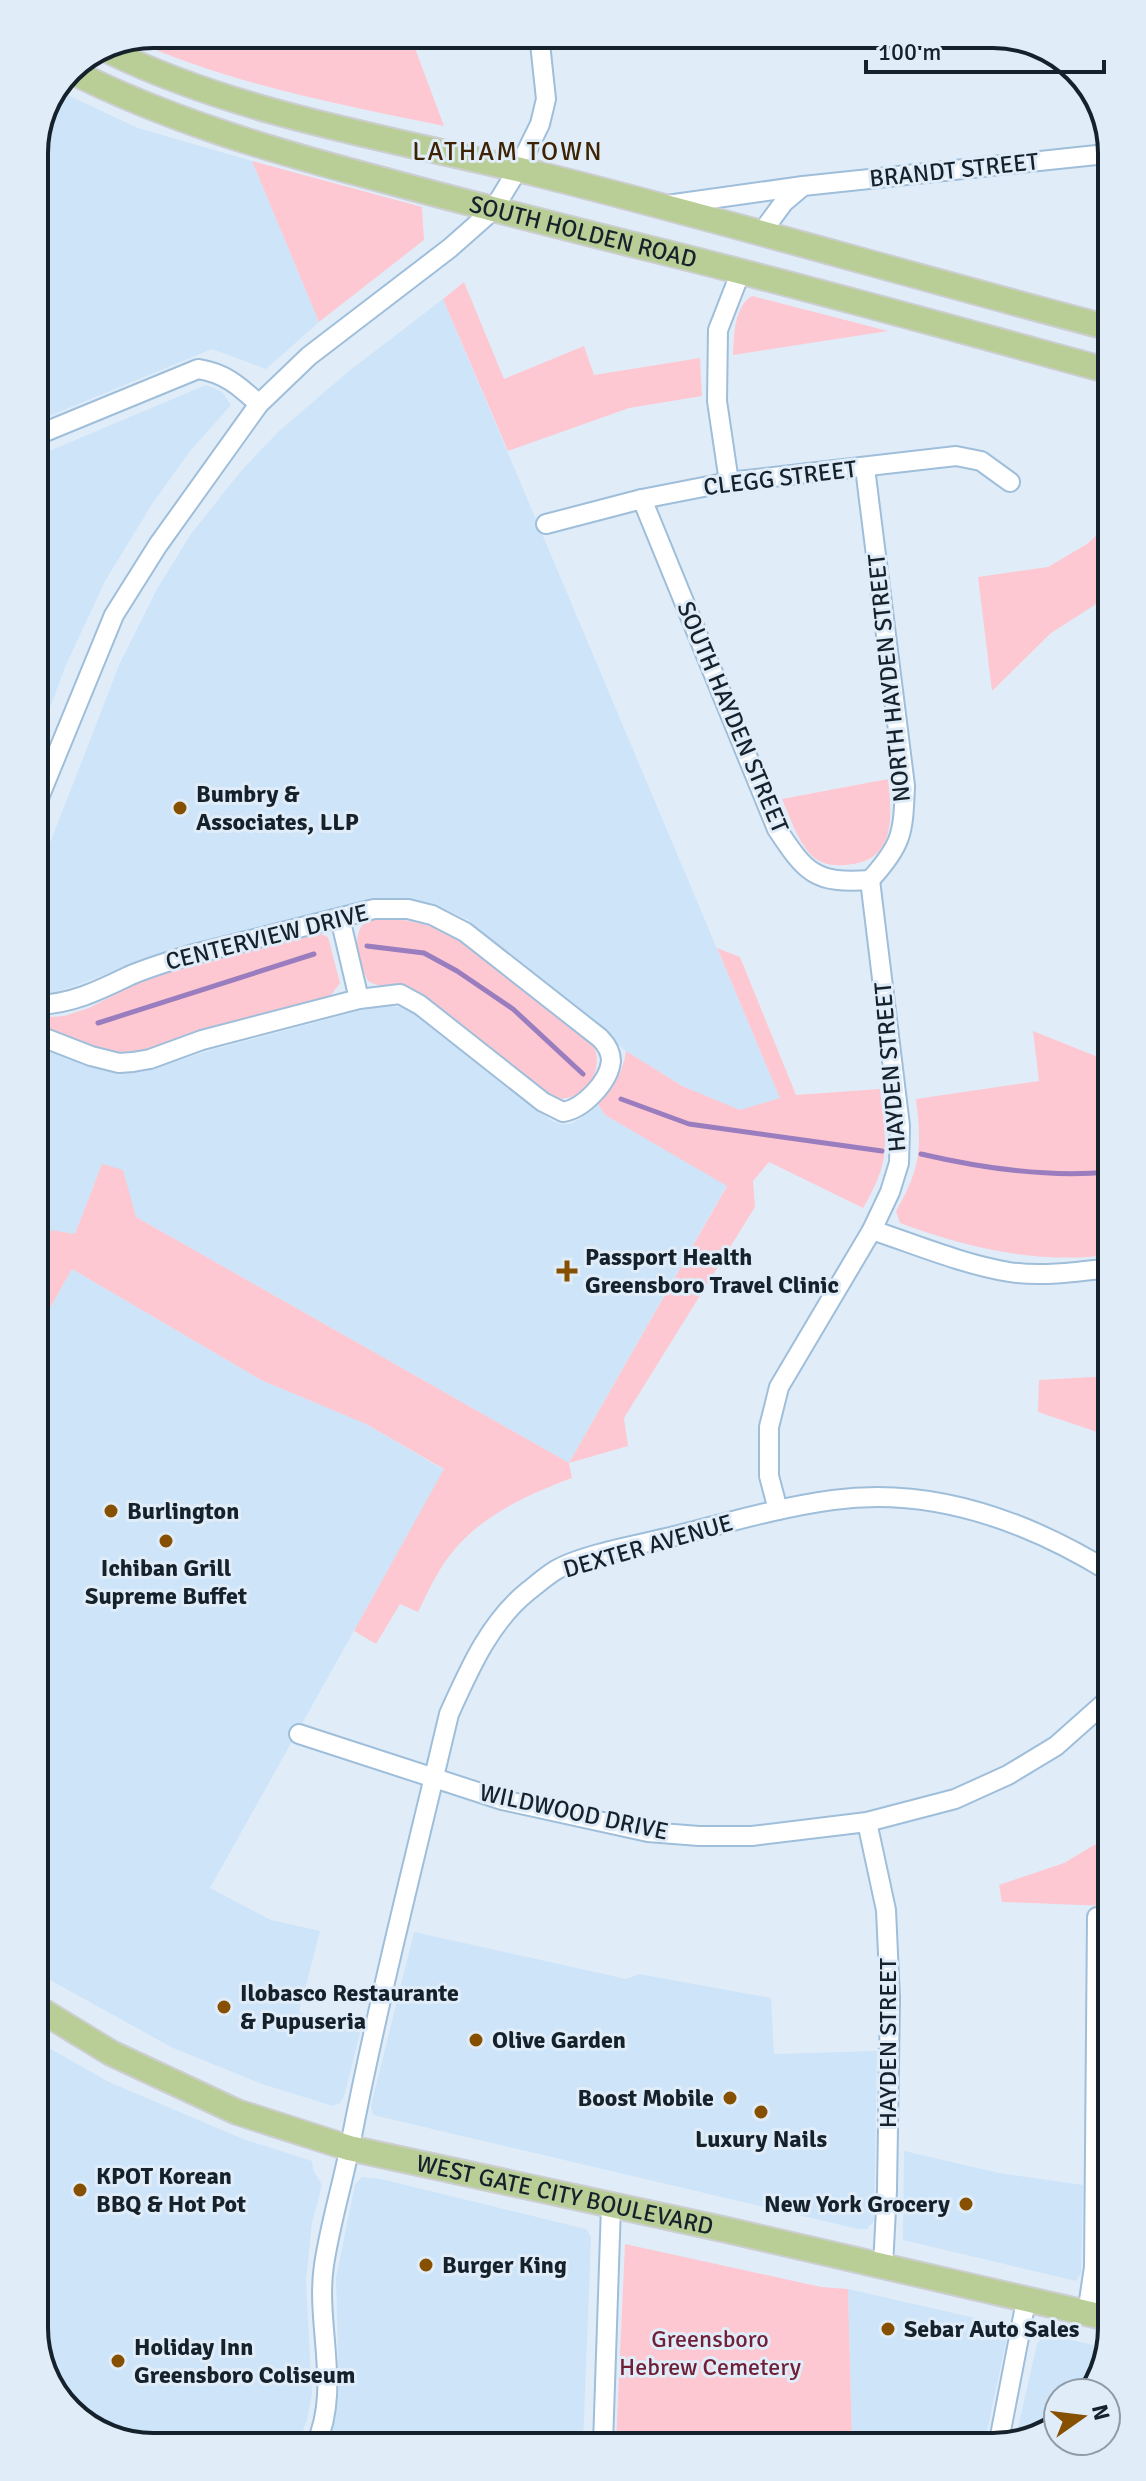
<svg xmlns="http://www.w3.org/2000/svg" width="1146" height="2481" font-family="Signika,sans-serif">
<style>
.built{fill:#cee4f9}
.green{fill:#fdc8d1}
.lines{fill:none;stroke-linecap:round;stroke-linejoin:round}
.stream{stroke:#997dbf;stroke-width:5}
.minor-casing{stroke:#9fbeda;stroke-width:22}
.major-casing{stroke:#ccced0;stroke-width:28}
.minor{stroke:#fff;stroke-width:18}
.major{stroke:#b9ce97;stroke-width:24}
.poi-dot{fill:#865000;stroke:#e0edf9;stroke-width:3}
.labels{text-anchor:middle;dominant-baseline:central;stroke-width:6;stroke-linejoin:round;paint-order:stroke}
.street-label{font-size:24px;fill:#15212b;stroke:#e0edf9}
.poi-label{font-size:24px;font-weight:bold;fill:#15212b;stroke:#e0edf9;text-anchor:start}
.park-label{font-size:24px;fill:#711f37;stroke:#e0edf9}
.neighbourhood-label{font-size:26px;letter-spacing:2px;fill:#3d2303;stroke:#e0edf9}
.rim{fill:none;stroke:#15212b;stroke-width:4}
</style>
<rect width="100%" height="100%" fill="#e0edf9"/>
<g class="built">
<path d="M59 91 138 128 252 161 319 322 266 369 212 349 35 422 34 146Z"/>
<path d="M443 299 780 1098 740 1111 682 1086 626 1051 467 919 438 906 401 898H374L185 945 69 988 53 992 37 991 36 879 120 663 157 589 191 534 241 471 278 432 349 371Z"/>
<path d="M206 385 222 392 231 405 190 451 152 504 105 581 66 665 36 744 35 457Z"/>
<path d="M381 1005 408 1008 552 1121 561 1124H570L580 1119 598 1104 605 1115 727 1185 569 1463 136 1217 102 1164 75 1234 44 1248 37 1246V1045L106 1071 139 1072 215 1049Z"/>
<path d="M72 1269 261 1380 366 1424 444 1470 210 1888 271 1920 320 1931 299 2012 361 2029 344 2097 340 2103 333 2106 262 2084 173 2048 39 1974 38 1329Z"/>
<path d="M414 1932 626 1979 639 1974 771 1998 774 2054 877 2051 874 2221 867 2229H858L373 2115 371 2106Z"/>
<path d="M40 2043 109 2082 243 2139 312 2161 313 2170 322 2185 312 2223 306 2281 312 2394 307 2420 297 2446 145 2447 81 2423 40 2367Z"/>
<path d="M904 2151 999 2173 1083 2185 1081 2273 1076 2281 903 2240Z"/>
<path d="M362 2177 381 2179 586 2229 591 2237 583 2444 403 2445 388 2441 387 2445H327L334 2423 339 2391 336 2278 355 2184Z"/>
<path d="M848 2289 997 2323 1005 2330 1007 2337 985 2441 852 2442Z"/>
<path d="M1051 2335 1106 2348 1092 2393H1058V2420L1032 2441H1015L1037 2344 1042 2338Z"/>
</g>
<g class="green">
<path d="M153 34H426L416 51 444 126C339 104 234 85 135 41Z"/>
<path d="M252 161 422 207 424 240 319 322Z"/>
<path d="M464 282 504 379 584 346 594 375 700 358 702 396 629 408 508 451 443 299Z"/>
<path d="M752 296 888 331 733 355C734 337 734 306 752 296Z"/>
<path d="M1107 526V583L1101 601 1051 633 992 691 978 577 1048 567 1087 544Z"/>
<path d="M888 779C892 817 897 862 845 865 832 866 820 864 811 855 797 840 790 817 782 799Z"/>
<path d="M371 918C404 918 431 923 460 940L594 1046C605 1074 582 1104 553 1098L418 993C400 985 383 990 368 981 358 962 348 930 371 918Z"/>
<path d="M316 932 328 937 340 983 328 999 190 1035 134 1054 101 1051 37 1027V1018L64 1016 89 1008 145 979 183 965Z"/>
<path d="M717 948 740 957 796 1095 880 1089C886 1143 892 1159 863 1208L769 1162 753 1181 755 1207 624 1418 628 1446 569 1463 572 1478C521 1497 471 1520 441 1568 432 1582 425 1598 418 1612L400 1604 376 1644 354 1631 444 1469 366 1424 261 1380 72 1269 38 1329 37 1246 44 1248 51 1230 75 1234 102 1164 123 1170 136 1217 569 1463 727 1186 605 1115 598 1104C612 1092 624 1069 626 1051L682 1086 740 1110 780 1098Z"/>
<path d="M1033 1031 1108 1061 1109 1255C1036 1264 967 1248 900 1223L896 1211C921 1168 922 1147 916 1099L1039 1081Z"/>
<path d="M1109 1376V1436L1038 1412 1039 1380Z"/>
<path d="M1111 1835V1925H1108V1906L1002 1902 999 1885 1064 1863Z"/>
<path d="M625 2244 821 2287 848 2289 852 2442 616 2443Z"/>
</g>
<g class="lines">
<g class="stream">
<path d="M367 946 424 953 457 971 513 1009 583 1074"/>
<path d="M98 1023 314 954"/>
<path d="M621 1099 689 1124 882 1151"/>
<path d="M921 1154C981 1168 1047 1178 1109 1172"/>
</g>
<g class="minor-casing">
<g id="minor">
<path d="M667 205 803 186"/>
<path d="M762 232 784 202 803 186 1106 154"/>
<path d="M35 436 198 369C225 373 239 386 259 404"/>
<path d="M865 468 905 786C903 833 903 844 870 880"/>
<path d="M729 482 717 401 718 330 741 271"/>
<path d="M642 499 777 829C806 873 815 884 870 880"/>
<path d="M546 524 642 499 729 482 956 456 981 461 1010 482"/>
<path d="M36 805 114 615 158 545 259 404 309 356 450 248 493 210 518 169 540 124 546 99 539 34"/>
<path d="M340 918 359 999"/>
<path d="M37 1005C72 1004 100 990 131 975 150 967 170 961 190 955L374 909H408L432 915 465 932 600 1038C606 1044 611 1052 611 1061 609 1082 583 1109 563 1112L543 1102 420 1005 400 994 359 999 202 1040 150 1059 133 1062 119 1063 91 1056 37 1035"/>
<path d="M872 1230C917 1245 962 1264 1009 1272 1041 1277 1077 1272 1109 1268"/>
<path d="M778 1510 769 1476V1427L779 1387 872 1230 890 1192 899 1163 900 1126 870 880"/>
<path d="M299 1734 502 1800 648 1832 699 1836H752L867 1822 955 1799 1008 1775 1056 1746 1110 1698"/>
<path d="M867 1822 886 1910 890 1998 887 2190 883 2266"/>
<path d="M1087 2314 1094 2267 1097 1917"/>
<path d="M999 2441 1026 2301"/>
<path d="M603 2444 611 2206"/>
<path d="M315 2446C342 2390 315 2324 324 2265 330 2225 342 2186 350 2146 378 2001 415 1858 449 1714 469 1670 489 1623 527 1592 536 1585 546 1576 556 1570 583 1554 647 1543 679 1535 730 1522 781 1507 833 1500 932 1486 1027 1521 1110 1572"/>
</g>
</g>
<g class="major-casing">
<g id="major">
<path d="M111 52C246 117 400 140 546 176 733 223 919 278 1106 327"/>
<path id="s1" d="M69 70C166 119 270 150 376 178 463 202 551 224 639 246 796 284 951 328 1106 370"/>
<path id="s2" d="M39 2009 111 2053 237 2112 349 2148 727 2230 1112 2319"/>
</g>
</g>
<use href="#minor" class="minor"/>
<use href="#major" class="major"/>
</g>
<g class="poi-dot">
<circle cx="180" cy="808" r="8"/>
<path d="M563 1259h8v8h8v8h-8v8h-8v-8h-8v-8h8z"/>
<circle cx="111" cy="1511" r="8"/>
<circle cx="166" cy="1541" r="8"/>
<circle cx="224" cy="2007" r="8"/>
<circle cx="476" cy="2040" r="8"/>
<circle cx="730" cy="2098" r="8"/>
<circle cx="761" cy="2112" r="8"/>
<circle cx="80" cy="2190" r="8"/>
<circle cx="966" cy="2204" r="8"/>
<circle cx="426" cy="2265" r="8"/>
<circle cx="888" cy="2329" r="8"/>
<circle cx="118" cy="2361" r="8"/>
</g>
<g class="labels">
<g class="street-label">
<text transform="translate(954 170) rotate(-6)">BRANDT STREET</text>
<text stroke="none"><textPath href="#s1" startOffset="540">SOUTH HOLDEN ROAD</textPath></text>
<text transform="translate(780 478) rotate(-7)">CLEGG STREET</text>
<text transform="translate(889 678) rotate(-96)">NORTH HAYDEN STREET</text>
<text transform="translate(733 717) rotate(67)">SOUTH HAYDEN STREET</text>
<text transform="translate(267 937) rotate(-14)">CENTERVIEW DRIVE</text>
<text transform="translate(890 1067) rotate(-95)">HAYDEN STREET</text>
<text transform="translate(648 1546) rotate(-16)">DEXTER AVENUE</text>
<text transform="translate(574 1812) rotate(12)">WILDWOOD DRIVE</text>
<text transform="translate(888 2043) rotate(-90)">HAYDEN STREET</text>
<text stroke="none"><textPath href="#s2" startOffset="562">WEST GATE CITY BOULEVARD</textPath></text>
</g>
<g class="poi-label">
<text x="196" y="794">Bumbry &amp;<tspan x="196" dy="28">Associates, LLP</tspan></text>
<text x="585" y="1257">Passport Health<tspan x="585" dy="28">Greensboro Travel Clinic</tspan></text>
<text x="127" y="1511">Burlington</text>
<text x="166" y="1568" text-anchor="middle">Ichiban Grill<tspan x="166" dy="28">Supreme Buffet</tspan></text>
<text x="240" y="1993">Ilobasco Restaurante<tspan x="240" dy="28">&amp; Pupuseria</tspan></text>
<text x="492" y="2040">Olive Garden</text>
<text x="714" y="2098" text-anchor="end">Boost Mobile</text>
<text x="761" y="2139" text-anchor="middle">Luxury Nails</text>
<text x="96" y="2176">KPOT Korean<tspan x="96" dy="28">BBQ &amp; Hot Pot</tspan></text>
<text x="950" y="2204" text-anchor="end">New York Grocery</text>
<text x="442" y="2265">Burger King</text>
<text x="904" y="2329">Sebar Auto Sales</text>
<text x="134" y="2347">Holiday Inn<tspan x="134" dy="28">Greensboro Coliseum</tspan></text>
</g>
<g class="park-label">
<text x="710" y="2339">Greensboro<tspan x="710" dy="28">Hebrew Cemetery</tspan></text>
</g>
<g class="neighbourhood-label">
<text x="508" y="152">LATHAM TOWN</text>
</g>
</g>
<path d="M0 0H1146V2481H0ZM153 48H993A105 105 0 0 1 1098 153V2328A105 105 0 0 1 993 2433H153A105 105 0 0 1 48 2328V153A105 105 0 0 1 153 48Z" fill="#e0edf9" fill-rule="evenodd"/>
<path class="rim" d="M153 48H993A105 105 0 0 1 1098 153V2328A105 105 0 0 1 993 2433H153A105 105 0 0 1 48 2328V153A105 105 0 0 1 153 48Z"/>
<g transform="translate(1082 2417) rotate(76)"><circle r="38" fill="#e0edf9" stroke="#8f9ba7" stroke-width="2"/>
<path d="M0-6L14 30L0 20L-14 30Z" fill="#865000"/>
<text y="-12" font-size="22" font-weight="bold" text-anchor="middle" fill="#15212b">N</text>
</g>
<path d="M866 60v12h238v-12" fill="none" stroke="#15212b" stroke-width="4"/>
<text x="878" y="60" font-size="24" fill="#15212b" stroke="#e0edf9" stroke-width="6" paint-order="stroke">100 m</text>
</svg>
